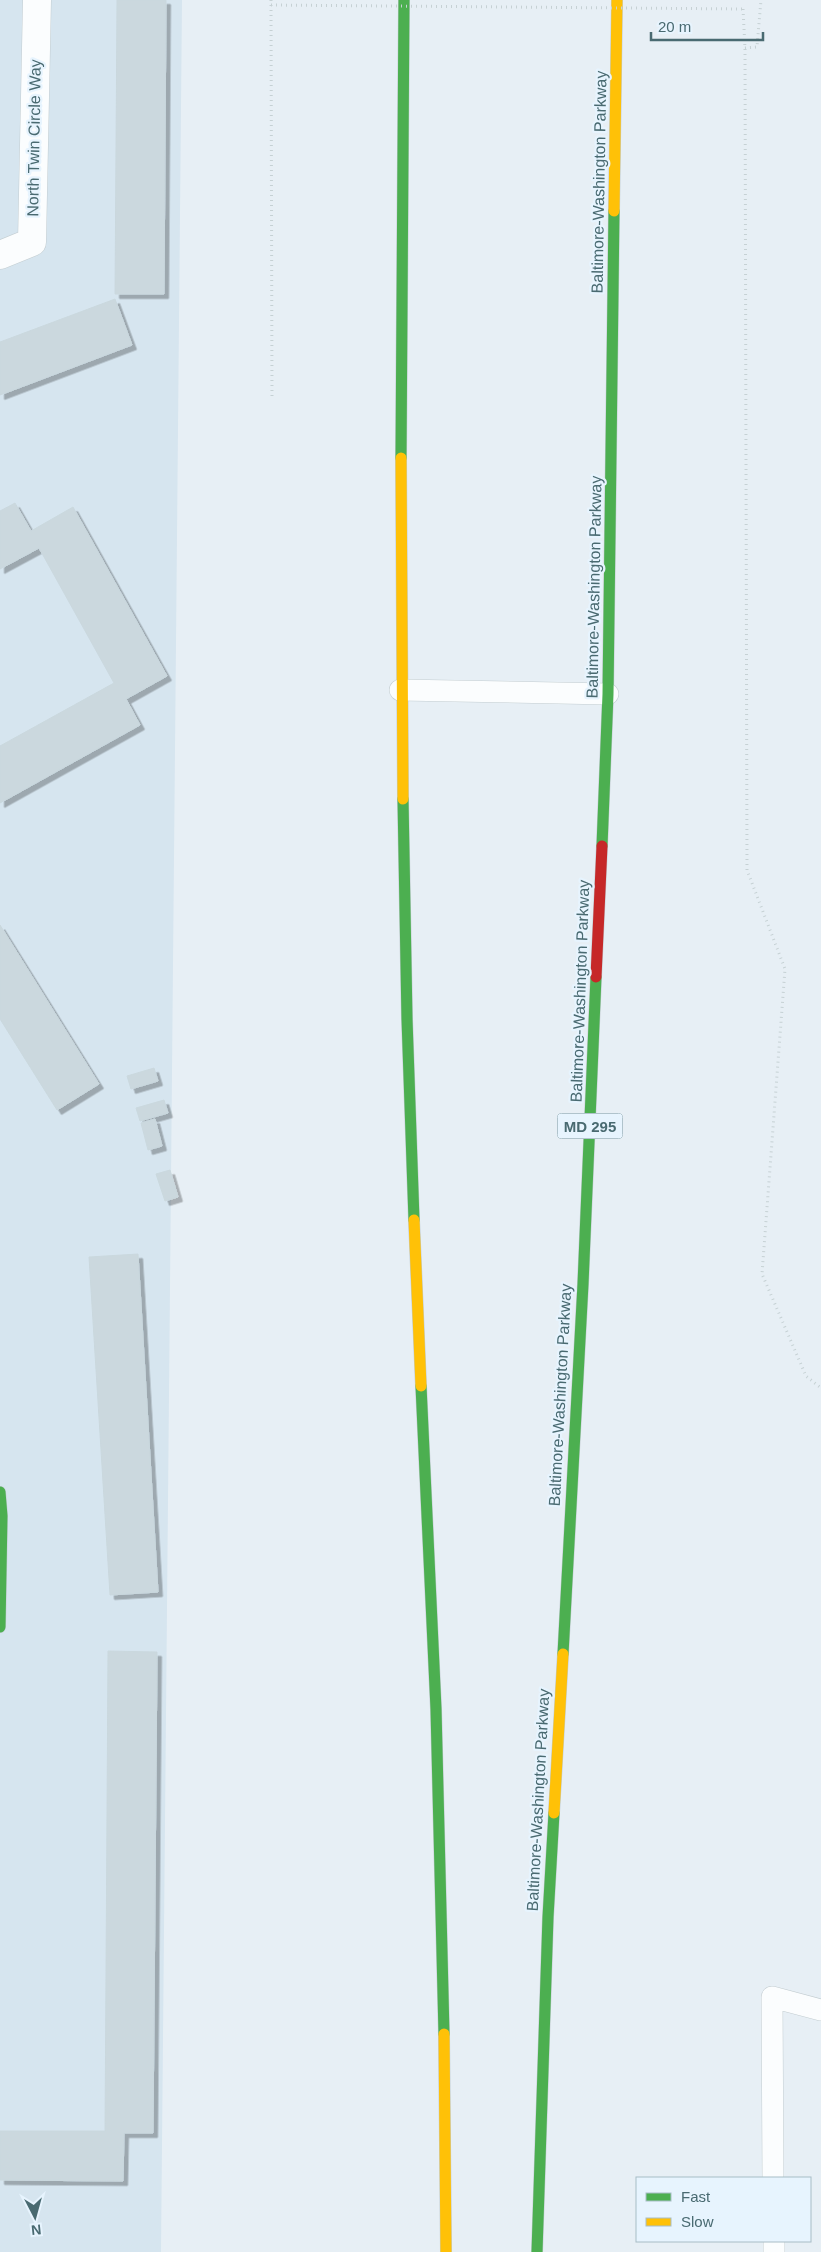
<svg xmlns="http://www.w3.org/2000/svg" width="821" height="2252" font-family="Arial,sans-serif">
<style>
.residential{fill:#d6e5ef}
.building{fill:#cbd8de;stroke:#cad8de;filter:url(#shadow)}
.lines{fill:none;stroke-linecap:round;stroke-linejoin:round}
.lane-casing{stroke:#c3cdd1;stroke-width:22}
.street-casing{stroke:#c3cdd1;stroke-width:29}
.fast-casing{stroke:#c2ccd1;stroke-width:12}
.slow-casing{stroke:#c2ccd1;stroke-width:12}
.jam-casing{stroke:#c2ccd1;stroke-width:12}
.path{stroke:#c6d1d4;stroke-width:3;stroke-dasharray:1 4;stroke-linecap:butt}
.lane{stroke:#fbfdfe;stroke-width:21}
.street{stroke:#fbfdfe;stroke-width:28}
.fast{stroke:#4caf50;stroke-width:11}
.slow{stroke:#ffc107;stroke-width:11}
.jam{stroke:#c62828;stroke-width:11}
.path-bridge{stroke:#c6d1d4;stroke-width:3;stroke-dasharray:1 4;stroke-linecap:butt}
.labels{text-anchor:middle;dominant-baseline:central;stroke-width:4.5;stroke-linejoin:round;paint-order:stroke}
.shield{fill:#e7f4fe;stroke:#78939b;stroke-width:1}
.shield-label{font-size:15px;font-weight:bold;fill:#496a71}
.street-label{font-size:16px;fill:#496a71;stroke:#e7f4fe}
</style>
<defs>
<filter id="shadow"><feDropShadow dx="4.5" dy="4.5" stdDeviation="0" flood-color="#0004"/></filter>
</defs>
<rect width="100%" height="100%" fill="#e7eff5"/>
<path class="residential" d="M0 0H182L161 2252H0Z"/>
<g class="building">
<path d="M117 0H166L164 294H115Z"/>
<path d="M115 299 132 345 0 395V342Z"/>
<path d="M15 503 31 531 73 507 167 676 126 699 140 725 0 803V746L114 683 39 548 0 569V511Z"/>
<path d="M0 925 99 1084 57 1110 0 1019Z"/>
<path d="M154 1068 158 1081 131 1089 127 1076Z"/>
<path d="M164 1100 168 1113 140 1121 136 1108Z"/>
<path d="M155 1119 162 1146 148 1150 141 1123Z"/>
<path d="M170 1170 178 1197 165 1201 156 1174Z"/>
<path d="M138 1254 158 1592 110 1595 89 1257Z"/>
<path d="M108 1651 157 1652 153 2133H124L123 2181 0 2180V2131H105Z"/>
</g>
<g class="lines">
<g class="lane-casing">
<g id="lane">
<path d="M400 690 608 694"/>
<path d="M773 2178 772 1997 821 2010"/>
<path d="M774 2241V2252"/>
</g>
</g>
<g class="street-casing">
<path id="street" d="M0 255 32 242 37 0"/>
</g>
<g class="fast-casing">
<g id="fast">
<path d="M401 458 404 0"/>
<path d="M403 799 407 1019 414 1220"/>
<path d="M602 846 608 694 614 211"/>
<path d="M421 1386 436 1709 444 2034"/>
<path d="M0 1492 2 1516 0 1627"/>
<path d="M563 1654 583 1284 596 977"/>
<path d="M537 2252 548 1917 554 1813"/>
</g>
</g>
<g class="slow-casing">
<g id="slow">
<path d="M614 211 617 0"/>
<path d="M401 458 403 799"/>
<path d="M414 1220 421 1386"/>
<path d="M554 1813 563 1654"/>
<path d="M444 2034 446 2252"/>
</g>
</g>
<g class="jam-casing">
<path id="jam" d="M596 977 602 846"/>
</g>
<g class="path">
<path d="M271 0 272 400"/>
<path d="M743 9 745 48 747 870 785 969 762 1274 806 1376 821 1388"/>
<path d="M745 48 757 47 761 0"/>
</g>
<use href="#lane" class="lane"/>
<use href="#street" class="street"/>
<use href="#fast" class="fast"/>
<use href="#slow" class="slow"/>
<use href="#jam" class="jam"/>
<path class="path-bridge" d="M271 5 743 9"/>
</g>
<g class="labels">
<rect class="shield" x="557.5" y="1113.5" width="65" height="25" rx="4"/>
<g class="shield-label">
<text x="590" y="1126">MD 295</text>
</g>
<g class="street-label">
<text transform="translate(34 138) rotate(-89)">North Twin Circle Way</text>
<text transform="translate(599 182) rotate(-89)">Baltimore-Washington Parkway</text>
<text transform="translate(594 587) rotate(-89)">Baltimore-Washington Parkway</text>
<text transform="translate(580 991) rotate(-88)">Baltimore-Washington Parkway</text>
<text transform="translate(560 1395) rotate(-87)">Baltimore-Washington Parkway</text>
<text transform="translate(538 1800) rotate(-87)">Baltimore-Washington Parkway</text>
</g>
</g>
<rect x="636" y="2177" width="175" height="65" fill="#e7f4fe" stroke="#a8bdc6"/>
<rect x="646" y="2193" width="25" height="8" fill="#4caf50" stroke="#a8bdc6"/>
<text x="681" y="2202" font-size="15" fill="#496a71">Fast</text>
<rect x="646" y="2218" width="25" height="8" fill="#ffc107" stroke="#a8bdc6"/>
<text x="681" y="2227" font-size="15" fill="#496a71">Slow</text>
<g transform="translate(35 2217) rotate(174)" stroke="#e7f4fe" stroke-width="4" paint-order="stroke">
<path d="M0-4L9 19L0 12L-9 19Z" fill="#496a71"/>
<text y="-8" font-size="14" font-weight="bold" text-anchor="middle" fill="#496a71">N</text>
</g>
<path d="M651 32v8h112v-8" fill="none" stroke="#496a71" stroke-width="2.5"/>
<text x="658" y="32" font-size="15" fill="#496a71" stroke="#e7f4fe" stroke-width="4" paint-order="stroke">20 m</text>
</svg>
